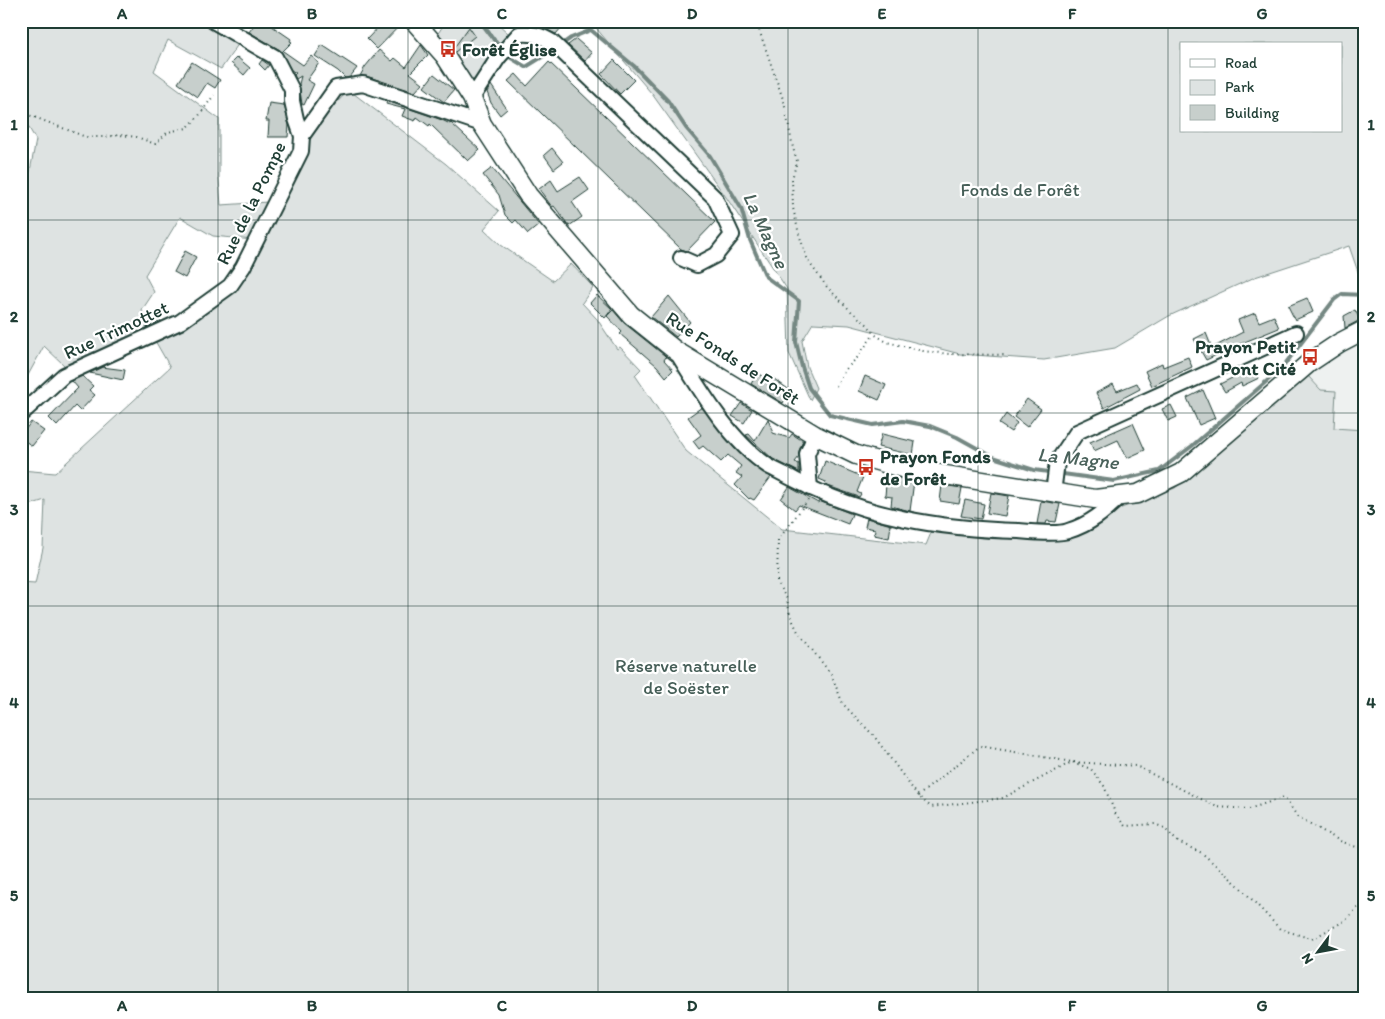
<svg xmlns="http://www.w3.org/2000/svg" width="1385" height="1019" font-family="Itim,sans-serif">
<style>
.built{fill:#eef1f0}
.green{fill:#dee3e2;stroke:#7e908b;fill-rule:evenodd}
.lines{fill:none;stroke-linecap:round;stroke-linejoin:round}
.stream{stroke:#758883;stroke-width:4}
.building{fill:#c7cfcc;stroke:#1f3d34}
.minor-casing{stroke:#1f3d34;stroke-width:18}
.major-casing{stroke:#1f3d34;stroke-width:21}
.path{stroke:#1f3d34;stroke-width:2;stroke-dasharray:1 4;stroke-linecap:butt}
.minor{stroke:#fff;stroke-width:14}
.major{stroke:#fff;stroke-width:18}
.grid{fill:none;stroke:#1f3d34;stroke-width:1;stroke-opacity:0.55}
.labels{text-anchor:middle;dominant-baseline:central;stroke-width:4.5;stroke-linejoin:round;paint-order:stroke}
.poi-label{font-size:19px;font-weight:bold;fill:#1f3d34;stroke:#fff;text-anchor:start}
.park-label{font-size:19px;fill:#455e57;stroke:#fff}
.street-label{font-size:19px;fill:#1f3d34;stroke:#fff}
.water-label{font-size:20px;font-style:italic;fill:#4a625b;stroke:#fff}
.neatline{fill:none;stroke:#1f3d34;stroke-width:2}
.grid-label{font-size:16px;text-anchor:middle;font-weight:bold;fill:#1f3d34}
</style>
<rect width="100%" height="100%" fill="#fff"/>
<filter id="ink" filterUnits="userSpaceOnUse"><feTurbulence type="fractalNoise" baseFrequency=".02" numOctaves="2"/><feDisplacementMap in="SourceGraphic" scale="10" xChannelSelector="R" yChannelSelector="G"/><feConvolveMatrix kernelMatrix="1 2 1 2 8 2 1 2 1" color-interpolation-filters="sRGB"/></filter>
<g filter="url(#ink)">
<path class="built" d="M1364 334V430L1334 428 1321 390 1308 376 1325 359Z"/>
<g class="green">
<path d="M21 21H209L241 40 221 69 168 40 154 71 219 119V179L221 205 268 202 253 240 213 236 180 217 145 275 154 292 142 310 149 329 65 366 44 346 26 379 21 375V207H23L36 140 21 114Z"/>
<path d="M446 21H495L509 34 491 57 473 85 437 35Z"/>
<path d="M590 21H1364V289L1349 246 1255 277 1169 316 1115 348 1044 360 960 354 849 325 813 323 802 341 807 367 816 388 810 400 789 353 787 289 726 197 652 94ZM1181 44H1341V131H1181Z"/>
<path d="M349 90 446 164 499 211 484 229 501 245 553 281 571 264 593 287 582 303 597 319 617 349 620 347 641 369 635 375 686 451 782 529 926 545 933 528 1068 535 1116 510 1175 488 1308 376 1321 390 1336 391 1334 428 1364 430V998H21V583L35 584 43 548 45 500 23 507 21 496V470L55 473 170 367 154 339 237 284 317 123Z"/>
</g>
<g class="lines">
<g class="stream">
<path d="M480 21 501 49"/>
<path d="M561 45 571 38 591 30 634 66 668 101 686 128 710 156 741 208 750 240 766 277 799 301 796 342 802 367 809 388 830 415 873 425 903 421 930 426 957 437 993 457 1034 470 1114 481 1159 471 1192 446 1282 368 1334 300 1342 294 1364 295"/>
<path d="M506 55 526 67 555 49"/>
</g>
</g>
<g class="building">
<path d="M257 21H276L272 26 291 39 290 41 292 42 283 51 303 65 311 56 319 63 307 80 314 84 304 105 302 104 299 84 301 76 296 79 294 75 296 73 291 70 280 50 249 32Z"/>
<path d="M384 21H404L377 49 367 39Z"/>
<path d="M532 21H567L556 34 539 27Z"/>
<path d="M469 27 475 36 455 52 453 49Z"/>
<path d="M576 39 592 53 585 61 568 45Z"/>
<path d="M322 45 357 68 350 77 345 78 338 71 315 56Z"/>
<path d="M421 45 428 55 410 73 423 83 415 92 366 76H360L365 67 379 50 392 61 395 58 406 67Z"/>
<path d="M237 57 250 68 244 75 231 63Z"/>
<path d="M262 60 269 65 265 70 259 64Z"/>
<path d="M614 60 634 80 620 94 601 74Z"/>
<path d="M192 62 220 80 215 88 207 83 198 97 178 83Z"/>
<path d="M549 62 715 222 687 251 681 249 508 81 516 74 527 86Z"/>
<path d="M434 74 454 90 444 102 424 87Z"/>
<path d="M491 85 507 109 500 115 491 103 487 92Z"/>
<path d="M387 101 442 120 450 124 451 123 480 150 468 161 430 124 429 126 417 117 415 121 402 116 405 109 386 104Z"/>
<path d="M269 103 284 105 289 125 288 137H268L269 121H266Z"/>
<path d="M552 148 563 162 554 169 544 155Z"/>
<path d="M492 168 539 225 528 234 516 220 513 223 505 215 499 195 483 175Z"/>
<path d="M580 177 589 190 572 202 582 217 569 226 554 206 552 207 539 189 551 180 558 191Z"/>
<path d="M185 251 196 257 185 278 174 272Z"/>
<path d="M597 295 612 309 605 318 590 303Z"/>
<path d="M669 296 690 322 676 337 651 317Z"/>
<path d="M1307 298 1313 312 1295 320 1288 306Z"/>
<path d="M613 310 624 323 664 355 666 357 664 360 673 370 666 377 657 366 620 334 622 332 607 316Z"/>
<path d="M1355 310 1360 320 1345 328 1344 316Z"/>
<path d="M1255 313 1259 322 1274 316 1279 328 1247 341 1206 360 1194 339 1206 333 1212 348 1243 332 1238 320Z"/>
<path d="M1188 357 1192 367 1152 386 1145 371 1162 363 1163 367Z"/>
<path d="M102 367 125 370 123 380 90 373Z"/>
<path d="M1254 367 1259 378 1242 386 1241 383 1225 392 1220 384Z"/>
<path d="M757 373 765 377 767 374 791 391 783 403 751 384Z"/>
<path d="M82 376 93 386 89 390 95 395 80 411 75 406 57 426 49 418 78 388 72 381Z"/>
<path d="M865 376 886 385 879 400 859 391Z"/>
<path d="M1137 383 1140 389 1104 408 1096 393 1113 384 1117 391Z"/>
<path d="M1203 390 1215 418 1199 425 1187 398Z"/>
<path d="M1027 399 1041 409 1027 427 1014 417Z"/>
<path d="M741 403 752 410 744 423 732 416Z"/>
<path d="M1171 405 1177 417 1168 421 1162 409Z"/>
<path d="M702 407 735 449 749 462 771 477 754 500 750 498 749 499 735 485 742 477 736 473 741 466 728 455 721 462 703 446 699 449 693 441 701 435 688 417Z"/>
<path d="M1006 414 1017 423 1011 432 999 424Z"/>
<path d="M768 419 773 433 789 438 792 434 803 441 799 451V457L795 462 799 464V472L773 459 746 435 749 434 755 441Z"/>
<path d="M31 422 44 431 32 446 21 438V435Z"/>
<path d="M1133 423 1145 450 1127 458 1118 440 1094 451 1090 442Z"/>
<path d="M882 434 915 442 913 455 878 447Z"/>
<path d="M825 461 863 477 857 492 861 494 859 497 825 485 826 482 819 479Z"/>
<path d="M895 477 914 481 910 511 891 506 892 497 885 496 886 484 894 486Z"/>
<path d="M942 485 962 488 959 504 940 501Z"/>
<path d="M789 487 818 503 819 501 852 514 848 524 799 505 795 510 781 499Z"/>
<path d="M991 493 1009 496 1005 516 987 513Z"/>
<path d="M965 500 984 504 981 519 961 516Z"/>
<path d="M1041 501 1060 504 1056 522 1047 521 1046 524H1037Z"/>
<path d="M867 518 891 525 889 538 874 535 875 529 865 527Z"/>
</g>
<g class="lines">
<g class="minor-casing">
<g id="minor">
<path d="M213 21 275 57 292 90V101L296 119 302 136"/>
<path d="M472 98 498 58 519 34C532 33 541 35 552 42L715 198 732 235 716 255 697 265 681 258"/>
<path d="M676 351C700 390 730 441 768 466 777 471 786 475 795 480 865 517 941 529 1019 531 1030 532 1058 535 1068 531 1091 524 1104 512 1121 496"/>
<path d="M21 414 64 375 180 322 230 286 243 267 301 151 302 136 336 88 363 84 482 124"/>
<path d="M810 488 807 454 815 435"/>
<path d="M1053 493 1057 462 1077 432 1296 333"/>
</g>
</g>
<g class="major-casing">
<path id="major" d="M414 21 445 56 472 98 482 124 528 195 631 315 676 351 815 435 856 455 902 468 1095 499 1138 494 1181 473 1309 363 1339 343 1364 330"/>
</g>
<g class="path">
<path d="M507 21 511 25"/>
<path d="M756 21 784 102 793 148 797 161 792 179 793 208 799 234 808 261 827 287 854 314 868 325 874 334 887 342 923 351 949 354 1007 355"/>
<path d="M21 112 86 137H105L120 135 137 137 155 144 168 132 187 128 198 117 214 95"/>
<path d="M1288 350 1297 355"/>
<path d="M836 386 845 370 857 358 874 334"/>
<path d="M808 500 778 540 777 583 787 599 790 615 798 632 831 674 843 704 874 736 918 796 931 807 1003 798 1072 762 1091 769 1104 786 1116 815 1125 826 1155 824 1164 828 1178 842 1202 853 1239 886 1280 929 1312 939 1346 920 1364 901"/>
<path d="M918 796 980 746 1072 762 1136 766 1217 807 1249 809 1284 797 1297 816 1340 841 1359 848 1364 846"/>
</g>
<use href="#minor" class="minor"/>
<use href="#major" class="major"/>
</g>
</g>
<path class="grid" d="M218 21V998M408 21V998M598 21V998M788 21V998M978 21V998M1168 21V998M21 220H1364M21 413H1364M21 606H1364M21 799H1364"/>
<defs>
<g id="bus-bare" transform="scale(1.35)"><path d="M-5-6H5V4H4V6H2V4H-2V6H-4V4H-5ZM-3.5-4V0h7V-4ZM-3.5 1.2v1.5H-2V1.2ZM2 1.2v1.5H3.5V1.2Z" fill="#c8321e" stroke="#fff" stroke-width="2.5" paint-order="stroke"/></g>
</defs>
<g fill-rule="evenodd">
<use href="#bus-bare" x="448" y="49"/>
<use href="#bus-bare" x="1310" y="357"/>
<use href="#bus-bare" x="866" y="467"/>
</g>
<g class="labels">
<g class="poi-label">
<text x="462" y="49">Forêt Église</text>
<text x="1296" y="346" text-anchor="end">Prayon Petit<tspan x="1296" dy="22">Pont Cité</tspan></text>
<text x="880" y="456">Prayon Fonds<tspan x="880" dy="22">de Forêt</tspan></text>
</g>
<g class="park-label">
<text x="1020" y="189">Fonds de Forêt</text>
<text x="686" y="665">Réserve naturelle<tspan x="686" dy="22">de Soëster</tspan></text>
</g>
<g class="street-label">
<text transform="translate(251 203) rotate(-64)">Rue de la Pompe</text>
<text transform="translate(116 330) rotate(-25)">Rue Trimottet</text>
<text transform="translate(733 358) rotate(33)">Rue Fonds de Forêt</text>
</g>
<g class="water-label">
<text transform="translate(766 230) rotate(65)">La Magne</text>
<text transform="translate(1078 458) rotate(6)">La Magne</text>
</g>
</g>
<rect width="1385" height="1019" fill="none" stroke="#fff" stroke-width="55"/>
<rect x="1180" y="42" width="162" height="90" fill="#ffffff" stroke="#a5b1ae"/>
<rect x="1190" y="59" width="25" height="8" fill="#ffffff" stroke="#a5b1ae"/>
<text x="1225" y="68" font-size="15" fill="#1f3d34">Road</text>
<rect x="1190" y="80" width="25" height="15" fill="#dee3e2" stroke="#a5b1ae"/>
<text x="1225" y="92" font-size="15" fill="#1f3d34">Park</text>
<rect x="1190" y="105" width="25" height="15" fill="#c7cfcc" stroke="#a5b1ae"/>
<text x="1225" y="118" font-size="15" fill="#1f3d34">Building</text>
<g transform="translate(1318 952) rotate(238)" stroke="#ffffff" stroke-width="4" paint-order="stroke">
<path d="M0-4L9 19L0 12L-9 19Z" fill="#1f3d34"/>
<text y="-8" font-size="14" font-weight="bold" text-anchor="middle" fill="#1f3d34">N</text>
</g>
<rect x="28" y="28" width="1330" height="964" class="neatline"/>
<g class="grid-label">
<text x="122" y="19">A</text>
<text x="312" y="19">B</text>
<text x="502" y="19">C</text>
<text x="692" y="19">D</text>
<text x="882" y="19">E</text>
<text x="1072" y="19">F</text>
<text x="1262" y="19">G</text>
<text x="14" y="130">1</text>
<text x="1371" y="130">1</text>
<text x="14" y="322">2</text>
<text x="1371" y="322">2</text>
<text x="14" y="515">3</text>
<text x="1371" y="515">3</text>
<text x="14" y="708">4</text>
<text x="1371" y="708">4</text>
<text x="14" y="901">5</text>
<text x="1371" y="901">5</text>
<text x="122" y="1011">A</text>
<text x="312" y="1011">B</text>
<text x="502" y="1011">C</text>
<text x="692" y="1011">D</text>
<text x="882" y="1011">E</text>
<text x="1072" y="1011">F</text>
<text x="1262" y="1011">G</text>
</g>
</svg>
